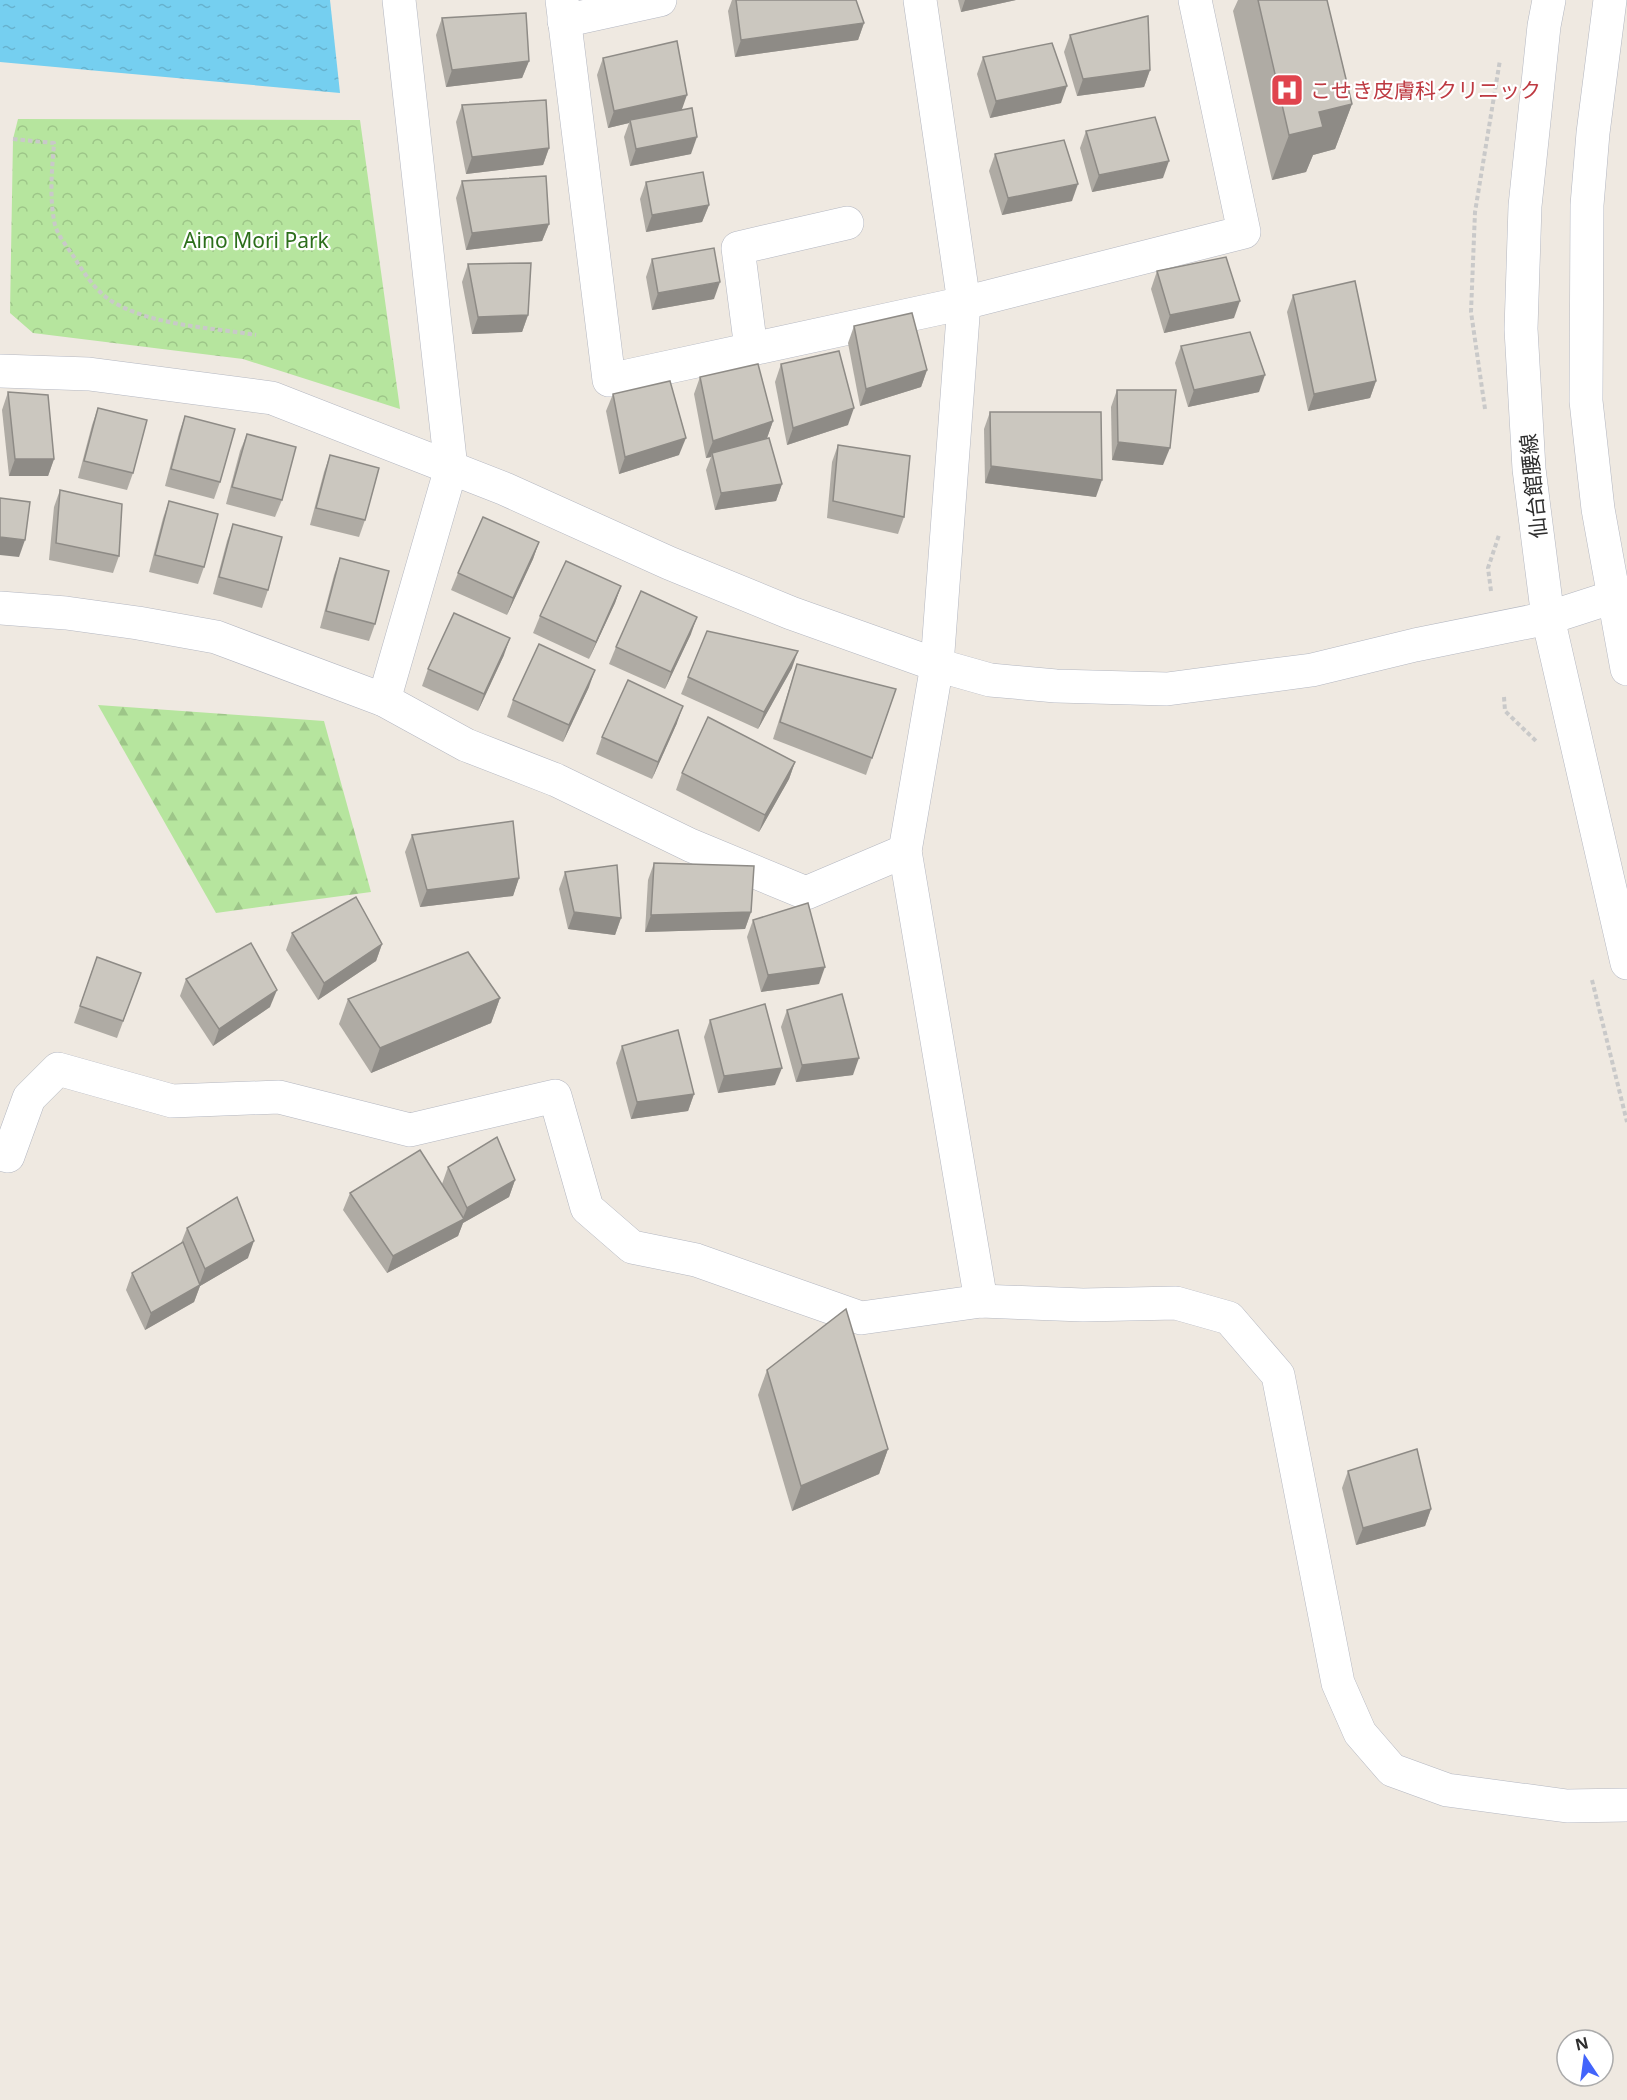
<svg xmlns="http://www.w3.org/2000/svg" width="1627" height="2100" font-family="'Noto Sans','Noto Sans JP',sans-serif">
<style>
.forest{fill:url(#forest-firs)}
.park{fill:url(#park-crowns)}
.water{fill:url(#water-ripples)}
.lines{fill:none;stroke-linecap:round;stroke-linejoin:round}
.street-casing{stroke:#b4b7c1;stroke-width:34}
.secondary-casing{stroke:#b4b7c1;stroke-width:34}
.path{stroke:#c9c9c9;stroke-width:4;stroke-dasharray:4.5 3;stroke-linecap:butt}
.street{stroke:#fff;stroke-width:33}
.secondary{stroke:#fff;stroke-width:33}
.wall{fill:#afaba4}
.shaded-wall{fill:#8e8b86}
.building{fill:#cbc7bf;stroke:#8e8b86;stroke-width:1.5}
.labels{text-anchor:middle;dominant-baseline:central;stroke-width:4.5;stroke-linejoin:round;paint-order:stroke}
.health-label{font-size:21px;fill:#be3a42;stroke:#fff;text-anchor:start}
.park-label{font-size:21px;fill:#2c6e1b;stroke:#fff}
.street-label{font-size:21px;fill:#2e2e2e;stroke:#fff}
</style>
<defs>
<pattern id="forest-firs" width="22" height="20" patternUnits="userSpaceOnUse" patternTransform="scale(1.5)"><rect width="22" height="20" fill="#b6e59e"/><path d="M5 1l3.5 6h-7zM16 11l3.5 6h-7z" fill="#9dc588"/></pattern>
<pattern id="park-crowns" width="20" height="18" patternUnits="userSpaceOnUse" patternTransform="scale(1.5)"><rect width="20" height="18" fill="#b6e59e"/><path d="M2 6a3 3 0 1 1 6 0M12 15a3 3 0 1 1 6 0" fill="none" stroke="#9dc588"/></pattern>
<pattern id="water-ripples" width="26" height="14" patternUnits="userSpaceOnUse" patternTransform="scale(1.5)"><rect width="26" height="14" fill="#75cff0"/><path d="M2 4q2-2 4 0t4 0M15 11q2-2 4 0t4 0" fill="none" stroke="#66b2ce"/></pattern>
</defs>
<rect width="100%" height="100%" fill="#efe9e1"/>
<path class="forest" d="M98 705 324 721 371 892 216 913Z"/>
<path class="park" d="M18 119 360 120 400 409 243 359 33 333 10 313 13 139Z"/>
<path class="water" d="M0 0H330L340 93 0 62Z"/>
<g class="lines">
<g class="street-casing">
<g id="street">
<path d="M562 0 609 380 964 303 1244 232 1195 0"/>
<path d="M920 0 964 303 937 665 905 851 981 1301"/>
<path d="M564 21 660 0"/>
<path d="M751 349 738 248 847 223"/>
<path d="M0 608 66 613 138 623 216 637 384 700 466 745 556 780 690 845 806 893 905 851"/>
<path d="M384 700 451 468 399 0"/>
<path d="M0 1154 8 1156 29 1098 58 1069 172 1101 279 1097 410 1130 555 1096 587 1208 632 1247 696 1260 861 1318 981 1301 1083 1305 1176 1303 1229 1318 1278 1375 1338 1683 1360 1733 1392 1770 1447 1790 1567 1806 1627 1805"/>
</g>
</g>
<g class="secondary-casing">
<g id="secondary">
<path d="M1549 0 1544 26 1525 206 1521 329 1529 469 1548 618 1627 963"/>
<path d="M1610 0 1593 133 1587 205 1586 401 1598 509 1627 669"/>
<path d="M0 371 89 374 272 398 505 489 669 563 791 613 937 665 990 680 1056 686 1167 689 1312 670 1415 645 1548 618 1613 597"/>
</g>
</g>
<g class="path">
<path d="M13 139 54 143C52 170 49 198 55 225 58 236 68 248 74 257 84 273 96 292 113 302 154 326 209 327 256 335"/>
<path d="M1485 409 1471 312 1475 212 1500 60"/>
<path d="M1491 591 1488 568 1499 535"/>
<path d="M1504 697 1505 711 1537 742"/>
<path d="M1592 980 1627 1122"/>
</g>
<use href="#street" class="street"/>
<use href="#secondary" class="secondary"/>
</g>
<g class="wall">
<path d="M732 0H856L864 23 858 40 735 57 728 11Z"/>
<path d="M958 0H1016L961 12Z"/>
<path d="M1238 0H1327L1352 104 1335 149 1313 155 1306 172 1272 180 1233 11Z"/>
<path d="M442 18 529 61 522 78 446 87 436 35Z"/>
<path d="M1070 35 1150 70 1144 87 1077 96 1064 52Z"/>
<path d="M983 57 1061 103 990 118 977 74Z"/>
<path d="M603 58 681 110 691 154 630 166 624 137 629 123 608 128 597 75Z"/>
<path d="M462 105 549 148 543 165 466 174 456 122Z"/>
<path d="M1086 131 1163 178 1092 192 1080 148Z"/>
<path d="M995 154 1072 201 1002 215 989 171Z"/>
<path d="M462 181 549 224 542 241 466 250 456 198Z"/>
<path d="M646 182 709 205 702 222 646 232 640 199Z"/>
<path d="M652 259 714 299 652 310 646 277Z"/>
<path d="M468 264 528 315 522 332 472 334 462 282Z"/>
<path d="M1157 271 1234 318 1164 333 1151 289Z"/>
<path d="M1293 295 1376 381 1370 398 1308 411 1287 312Z"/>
<path d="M854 326 927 370 921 387 860 406 848 343Z"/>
<path d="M1181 346 1259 392 1188 407 1175 363Z"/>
<path d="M781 364 848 425 787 445 775 382Z"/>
<path d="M700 377 773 421 767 438 755 442 782 484 776 501 715 510 706 470 711 457 706 458 694 394Z"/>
<path d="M1117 390 1163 465 1112 460 1111 407Z"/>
<path d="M8 392 54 459 48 476H9L2 410Z"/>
<path d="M613 394 679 455 619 474 606 411Z"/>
<path d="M98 408 133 473 127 490 78 478 92 425Z"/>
<path d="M990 412 1096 497 985 483 984 429Z"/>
<path d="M185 416 220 482 214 499 165 486 179 433Z"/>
<path d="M247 434 282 500 275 517 226 504 240 451Z"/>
<path d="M838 445 904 517 898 534 827 518 832 462Z"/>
<path d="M330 455 365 520 359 537 310 525 324 472Z"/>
<path d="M60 490 119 556 113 573 49 560 54 507Z"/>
<path d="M169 501 204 567 198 584 149 572 163 518Z"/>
<path d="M233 524 268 590 262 608 213 594 227 541Z"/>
<path d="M539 542 533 559 507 615 451 590 458 573Z"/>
<path d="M340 558 375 624 369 641 320 628 334 575Z"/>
<path d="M621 586 615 603 589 659 533 633 540 616Z"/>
<path d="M691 634 665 689 609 664 616 647Z"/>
<path d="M504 655 478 711 422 686 428 669Z"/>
<path d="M797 664 896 689 866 775 773 739Z"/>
<path d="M792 668 758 729 681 694 688 677Z"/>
<path d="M589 687 563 742 507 717 513 700Z"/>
<path d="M677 723 652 779 596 754 602 737Z"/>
<path d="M795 762 789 779 759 832 676 790 682 773Z"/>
<path d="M412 835 519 878 513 896 420 907 405 852Z"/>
<path d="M654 863 751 912 745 929 645 932 648 880Z"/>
<path d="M565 872 621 918 615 935 568 929 559 889Z"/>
<path d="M753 920 819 984 761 992 747 937Z"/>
<path d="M292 933 382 944 376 961 318 1000 286 950Z"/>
<path d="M97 957 141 973 117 1038 74 1023Z"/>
<path d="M186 979 270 1007 213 1046 180 996Z"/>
<path d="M500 998 491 1023 371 1073 339 1024 348 999Z"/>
<path d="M787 1010 853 1075 796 1082 781 1027Z"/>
<path d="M710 1020 775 1085 718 1093 704 1037Z"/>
<path d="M622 1046 694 1094 688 1111 631 1119 616 1063Z"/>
<path d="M448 1167 515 1180 509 1197 463 1223 458 1236 387 1273 343 1210 350 1193 442 1184Z"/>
<path d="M187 1228 248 1258 200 1286 194 1302 145 1330 126 1290 132 1273 181 1243Z"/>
<path d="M767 1370 888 1449 879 1474 792 1511 758 1395Z"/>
<path d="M1348 1471 1431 1509 1425 1526 1356 1545 1342 1488Z"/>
</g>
<g class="shaded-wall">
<path d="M965 0H1016L961 12Z"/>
<path d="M864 23 858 40 735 57 741 40Z"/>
<path d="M529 61 522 78 446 87 452 70Z"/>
<path d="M1150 70 1144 87 1077 96 1083 79Z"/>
<path d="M1067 86 1061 103 990 118 996 101Z"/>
<path d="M687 95 681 112 630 120 629 123 608 128 614 111Z"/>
<path d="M1352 104 1335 149 1313 155 1306 172 1272 180 1289 135 1319 112Z"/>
<path d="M697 137 691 154 630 166 636 149Z"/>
<path d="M549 148 543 165 466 174 472 157Z"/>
<path d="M1169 161 1163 178 1092 192 1099 175Z"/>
<path d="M1078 184 1072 201 1002 215 1008 198Z"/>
<path d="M709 205 702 222 646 232 652 215Z"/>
<path d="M549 224 542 241 466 250 472 233Z"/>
<path d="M720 282 714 299 652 310 658 293Z"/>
<path d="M1240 301 1234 318 1164 333 1170 315Z"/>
<path d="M528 315 522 332 472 334 478 317Z"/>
<path d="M927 370 921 387 860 406 866 389Z"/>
<path d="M1265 375 1259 392 1188 407 1194 390Z"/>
<path d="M1376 381 1370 398 1308 411 1314 394Z"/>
<path d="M854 408 848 425 787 445 793 428Z"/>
<path d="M773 421 767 438 712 456V453L711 457 706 458 713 441Z"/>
<path d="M686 438 679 455 619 474 625 457Z"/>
<path d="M1118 442 1170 448 1163 465 1112 460Z"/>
<path d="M15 459H54L48 476H9Z"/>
<path d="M991 466 1102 480 1096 497 985 483Z"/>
<path d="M782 484 776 501 715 510 721 493Z"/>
<path d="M0 537 25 540 19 557 0 555Z"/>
<path d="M539 542 533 559 507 615 513 598Z"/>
<path d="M621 586 615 603 589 659 596 642Z"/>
<path d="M697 617 691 634 665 689 671 672Z"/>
<path d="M510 638 504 655 478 711 484 694Z"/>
<path d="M798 651 792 668 758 729 764 712Z"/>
<path d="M595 670 589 687 563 742 569 725Z"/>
<path d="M683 706 677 723 652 779 658 762Z"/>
<path d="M795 762 789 779 759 832 765 815Z"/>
<path d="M519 878 513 896 420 907 427 890Z"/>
<path d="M574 912 621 918 615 935 568 929Z"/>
<path d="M751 912 745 929 645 932 651 915Z"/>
<path d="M382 944 376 961 318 1000 324 983Z"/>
<path d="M825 967 819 984 761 992 768 975Z"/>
<path d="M277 990 270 1007 213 1046 219 1029Z"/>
<path d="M500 998 491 1023 371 1073 380 1048Z"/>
<path d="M859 1058 853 1075 796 1082 802 1065Z"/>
<path d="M782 1068 775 1085 718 1093 724 1076Z"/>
<path d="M694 1094 688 1111 631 1119 637 1102Z"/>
<path d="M515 1180 509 1197 463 1223 458 1236 387 1273 393 1256 462 1220 467 1208Z"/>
<path d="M254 1241 248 1258 200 1286 194 1302 145 1330 151 1313 199 1285 205 1269Z"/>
<path d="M888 1449 879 1474 792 1511 801 1486Z"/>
<path d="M1431 1509 1425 1526 1356 1545 1363 1528Z"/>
</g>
<g class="building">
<path d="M736 0H856L864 23 741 40Z"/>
<path d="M1258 0H1327L1352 104 1319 112 1323 127 1289 135Z"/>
<path d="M526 13 529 61 452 70 442 18Z"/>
<path d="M1148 16 1150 70 1083 79 1070 35Z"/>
<path d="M677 41 687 95 614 111 603 58Z"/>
<path d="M1052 43 1067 86 996 101 983 57Z"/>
<path d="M546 100 549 148 472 157 462 105Z"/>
<path d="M692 108 697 137 636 149 630 120Z"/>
<path d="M1155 117 1169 161 1099 175 1086 131Z"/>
<path d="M1064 140 1078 184 1008 198 995 154Z"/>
<path d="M703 172 709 205 652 215 646 182Z"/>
<path d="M546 176 549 224 472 233 462 181Z"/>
<path d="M714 248 720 282 658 293 652 259Z"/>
<path d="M1226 257 1240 301 1170 315 1157 271Z"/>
<path d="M531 263 528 315 478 317 468 264Z"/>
<path d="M1355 281 1376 381 1314 394 1293 295Z"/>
<path d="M912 313 927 370 866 389 854 326Z"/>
<path d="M1250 332 1265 375 1194 390 1181 346Z"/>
<path d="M839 351 854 408 793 428 781 364Z"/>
<path d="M758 364 773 421 713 441 700 377Z"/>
<path d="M670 381 686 438 625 457 613 394Z"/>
<path d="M1117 390H1176L1170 448 1118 442Z"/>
<path d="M8 392 48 395 54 459H15Z"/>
<path d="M98 408 147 420 133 473 84 461Z"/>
<path d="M990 412H1101L1102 480 991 466Z"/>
<path d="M185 416 235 429 220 482 171 469Z"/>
<path d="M247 434 296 447 282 500 232 487Z"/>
<path d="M769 438 782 484 721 493 712 453Z"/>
<path d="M838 445 910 456 904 517 833 501Z"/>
<path d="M330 455 379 468 365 520 316 508Z"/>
<path d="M60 490 122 504 119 556 56 543Z"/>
<path d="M0 498 30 502 25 540 0 537Z"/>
<path d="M169 501 218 514 204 567 155 555Z"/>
<path d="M483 517 539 542 513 598 458 573Z"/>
<path d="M233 524 282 537 268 590 219 577Z"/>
<path d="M340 558 389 571 375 624 326 611Z"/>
<path d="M566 561 621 586 596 642 540 616Z"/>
<path d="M641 591 697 617 671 672 616 647Z"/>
<path d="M454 613 510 638 484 694 428 669Z"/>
<path d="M707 631 798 651 764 712 688 677Z"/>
<path d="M539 644 595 670 569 725 513 700Z"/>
<path d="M797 664 896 689 872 758 780 722Z"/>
<path d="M628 680 683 706 658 762 602 737Z"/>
<path d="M708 717 795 762 765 815 682 773Z"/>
<path d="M513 821 519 878 427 890 412 835Z"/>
<path d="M654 863 754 866 751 912 651 915Z"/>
<path d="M617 865 621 918 574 912 565 872Z"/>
<path d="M356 897 382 944 324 983 292 933Z"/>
<path d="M808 903 825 967 768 975 753 920Z"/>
<path d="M251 943 277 990 219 1029 186 979Z"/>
<path d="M468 952 500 998 380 1048 348 999Z"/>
<path d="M97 957 141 973 123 1021 80 1006Z"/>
<path d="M842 994 859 1058 802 1065 787 1010Z"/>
<path d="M765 1004 782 1068 724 1076 710 1020Z"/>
<path d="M678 1030 694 1094 637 1102 622 1046Z"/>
<path d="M497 1137 515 1180 467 1208 448 1167Z"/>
<path d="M420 1150 464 1219 393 1256 350 1193Z"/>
<path d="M237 1197 254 1241 205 1269 187 1228Z"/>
<path d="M183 1242 200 1285 151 1313 132 1273Z"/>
<path d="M846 1309 888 1449 801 1486 767 1370Z"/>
<path d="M1417 1449 1431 1509 1363 1528 1348 1471Z"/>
</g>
<defs>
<g id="hospital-square" transform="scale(1.725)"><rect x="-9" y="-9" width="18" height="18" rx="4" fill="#e0444e" stroke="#fff"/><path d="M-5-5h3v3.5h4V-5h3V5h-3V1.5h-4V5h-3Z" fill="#fff"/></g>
</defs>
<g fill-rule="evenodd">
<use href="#hospital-square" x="1287" y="90"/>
</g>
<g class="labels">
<g class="health-label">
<text x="1310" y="90">こせき皮膚科クリニック</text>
</g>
<g class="park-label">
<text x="256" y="240">Aino Mori Park</text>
</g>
<g class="street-label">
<text transform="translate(1533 486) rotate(-96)">仙台館腰線</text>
</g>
</g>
<g transform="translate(1585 2058) rotate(347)"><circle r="28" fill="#ffffff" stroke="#ababab" stroke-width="1.5"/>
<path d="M0-4.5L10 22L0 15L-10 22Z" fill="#4264fb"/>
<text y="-9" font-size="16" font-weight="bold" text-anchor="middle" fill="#2e2e2e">N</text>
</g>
</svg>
